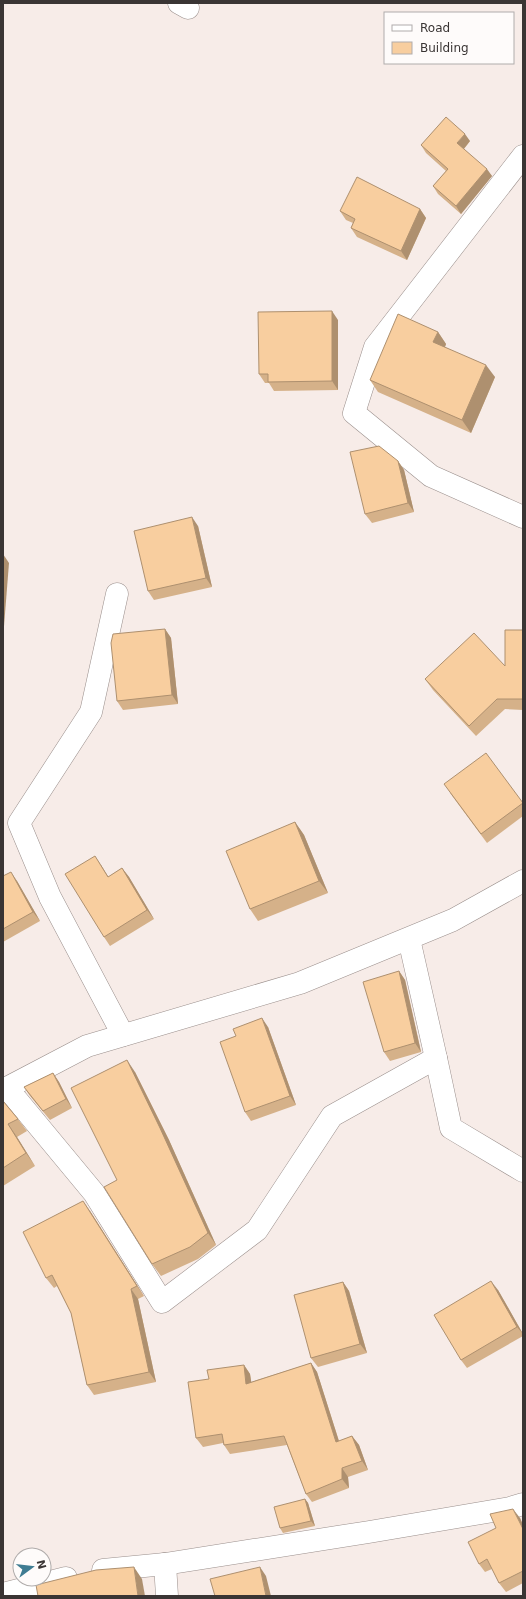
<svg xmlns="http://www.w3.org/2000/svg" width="526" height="1599" font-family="'DejaVu Sans',sans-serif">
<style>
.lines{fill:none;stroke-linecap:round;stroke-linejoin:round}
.minor-casing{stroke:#9a8f8c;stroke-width:23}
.tertiary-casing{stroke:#9a8f8c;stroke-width:23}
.minor{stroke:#fff;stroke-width:22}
.tertiary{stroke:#fff;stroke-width:22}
.wall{fill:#d5b189}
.shaded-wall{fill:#ae906f}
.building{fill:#f8ce9f;stroke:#ae906f}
</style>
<rect width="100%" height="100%" fill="#f7ece8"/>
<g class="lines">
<g class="minor-casing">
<g id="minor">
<path d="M179 3 188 8"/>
<path d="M523 156 375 347 354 413 431 476 523 517"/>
<path d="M117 594 91 712 19 823 50 897 123 1035"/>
<path d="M409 939 436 1058 451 1128 523 1171"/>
<path d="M7 1088 94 1193 162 1302 257 1230 332 1116 436 1058"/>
<path d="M165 1564 167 1596"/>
<path d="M103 1570 165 1564 369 1532 510 1508 523 1504"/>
<path d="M3 1594 66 1578"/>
</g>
</g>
<g class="tertiary-casing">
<path id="tertiary" d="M3 1090 87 1046 300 983 453 920 523 881"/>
</g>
<use href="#minor" class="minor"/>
<use href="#tertiary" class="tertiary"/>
</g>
<g class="wall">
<path d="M470 141 464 149 492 176 461 214 438 194 433 186 446 171 426 153 421 145Z"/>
<path d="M420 209 426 218 407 260 357 237 351 228 353 223 346 220 340 211Z"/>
<path d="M338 320V390L274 391 269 383H265L259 374Z"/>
<path d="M438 332 446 344 445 347 495 377 471 433 378 392 370 380Z"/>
<path d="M398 461 404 470 414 512 372 523 365 514Z"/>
<path d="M198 526 212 587 154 600 148 591Z"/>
<path d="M165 629 171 638 178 704 123 710 117 701Z"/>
<path d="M523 630V710L505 709 476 736 433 690 425 679 505 666Z"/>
<path d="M450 793 523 803V816L487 843Z"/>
<path d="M295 822 304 835 328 893 258 921 250 909Z"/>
<path d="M101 865 108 877 122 868 129 877 154 919 110 946 104 937Z"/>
<path d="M3 876 17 881 40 921 3 942Z"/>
<path d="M399 971 405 980 421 1052 390 1061 384 1052Z"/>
<path d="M268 1027 296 1105 251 1121 245 1112Z"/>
<path d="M135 1072 169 1140 216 1245 198 1259 161 1276 152 1264 117 1180Z"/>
<path d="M53 1073 59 1082 72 1108 50 1120 30 1096 24 1087Z"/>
<path d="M3 1101 18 1119 27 1131 17 1137 35 1166 3 1186Z"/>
<path d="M90 1211 144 1296 138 1299 156 1382 94 1395 87 1385 71 1313 57 1286 54 1288 46 1278Z"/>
<path d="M343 1282 349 1291 367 1353 318 1367 311 1358Z"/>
<path d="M498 1290 523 1334V1336L467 1368 461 1360Z"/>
<path d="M311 1363 317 1372 339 1441 352 1436 359 1445 368 1470 348 1477 349 1488 312 1502 306 1494 287 1445 230 1454 224 1445 223 1443 203 1447 196 1438 209 1379 244 1365 250 1374 251 1382Z"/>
<path d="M305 1499 308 1503 315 1526 283 1533 280 1528Z"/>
<path d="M520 1518 523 1525V1583L506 1592 499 1583 492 1569 485 1572 479 1564Z"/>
</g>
<g class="shaded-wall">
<path d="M465 134 470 141 462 151 457 143Z"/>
<path d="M487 169 492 176 461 214 456 206Z"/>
<path d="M420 209 426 218 407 260 401 251Z"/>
<path d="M332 311 338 320V390L332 381Z"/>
<path d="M438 332 446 344 442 354 433 342Z"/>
<path d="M486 365 495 377 471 433 462 420Z"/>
<path d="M398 461 404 470 414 512 408 503Z"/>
<path d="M192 517 198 526 212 587 206 578Z"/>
<path d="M3 554 9 563 3 639Z"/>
<path d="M165 629 171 638 178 704 172 695Z"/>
<path d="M295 822 304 835 328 893 319 881Z"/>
<path d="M95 856 101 865 114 886 108 877Z"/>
<path d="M122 868 129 877 154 919 147 910Z"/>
<path d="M11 872 17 881 40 921 33 912Z"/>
<path d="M399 971 405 980 421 1052 415 1043Z"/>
<path d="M262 1018 268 1027 296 1105 290 1096Z"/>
<path d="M127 1060 135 1072 169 1140 216 1245 208 1233Z"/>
<path d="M53 1073 59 1082 72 1108 66 1099Z"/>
<path d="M8 1124 17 1137 35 1166 26 1153Z"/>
<path d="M83 1201 90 1211 144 1296 137 1286Z"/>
<path d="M491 1281 498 1290 523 1334 517 1327Z"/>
<path d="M343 1282 349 1291 367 1353 360 1344Z"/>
<path d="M131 1289 138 1299 156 1382 149 1372Z"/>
<path d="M311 1363 317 1372 342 1451 336 1442Z"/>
<path d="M244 1365 250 1374 253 1393 246 1384Z"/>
<path d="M352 1436 359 1445 368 1470 362 1461Z"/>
<path d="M342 1468 348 1477 349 1488 342 1479Z"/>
<path d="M305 1499 308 1503 315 1526 311 1521Z"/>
<path d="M513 1509 520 1518 523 1525V1529Z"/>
<path d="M134 1567 142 1579 145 1596H138Z"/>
<path d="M260 1567 266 1576 271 1596H266Z"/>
</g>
<g class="building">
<path d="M446 117 465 134 457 143 487 169 456 206 433 186 448 169 421 145Z"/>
<path d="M357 177 420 209 401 251 351 228 355 219 340 211Z"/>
<path d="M332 311V381L268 382V374H259L258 312Z"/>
<path d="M398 314 438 332 433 342 486 365 462 420 370 380Z"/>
<path d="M379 446 398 461 408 503 365 514 350 452Z"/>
<path d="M192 517 206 578 148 591 134 531Z"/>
<path d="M165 629 172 695 117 701 111 643 113 634Z"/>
<path d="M505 630H523V699H497L469 726 425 679 474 633 505 666Z"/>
<path d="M486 753 523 803 481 834 444 784Z"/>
<path d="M295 822 319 881 250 909 226 851Z"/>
<path d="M95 856 108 877 122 868 147 910 104 937 65 874Z"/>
<path d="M11 872 33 912 3 929V876Z"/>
<path d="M399 971 415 1043 384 1052 363 982Z"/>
<path d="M262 1018 290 1096 245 1112 220 1042 236 1036 233 1029Z"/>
<path d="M127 1060 160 1128 208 1233 190 1247 152 1264 104 1187 117 1180 71 1088Z"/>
<path d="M53 1073 66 1099 43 1111 24 1087Z"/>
<path d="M3 1101 18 1119 8 1124 26 1153 3 1168Z"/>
<path d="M83 1201 137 1286 131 1289 149 1372 87 1385 71 1313 52 1275 46 1278 23 1232Z"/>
<path d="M491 1281 517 1327 461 1360 434 1315Z"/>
<path d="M343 1282 360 1344 311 1358 294 1295Z"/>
<path d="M311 1363 336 1442 352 1436 362 1461 342 1468V1479L306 1494 284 1436 224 1445 222 1434 196 1438 188 1382 209 1379 207 1370 244 1365 246 1384Z"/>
<path d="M305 1499 311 1521 280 1528 274 1507Z"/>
<path d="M513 1509 523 1529V1571L499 1583 487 1559 479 1564 468 1542 496 1528 490 1514Z"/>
<path d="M134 1567 138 1596H38L36 1585 96 1570Z"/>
<path d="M260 1567 266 1596H215L210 1579Z"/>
</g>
<rect width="526" height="1599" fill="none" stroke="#3a3534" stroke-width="8"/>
<rect x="384" y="12" width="130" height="52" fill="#fefbfa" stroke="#b0acab"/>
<rect x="392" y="25" width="20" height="6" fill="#ffffff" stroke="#b0acab"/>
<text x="420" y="32" font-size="12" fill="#3a3534">Road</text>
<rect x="392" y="42" width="20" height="12" fill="#f8ce9f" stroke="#b0acab"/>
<text x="420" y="52" font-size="12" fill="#3a3534">Building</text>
<g transform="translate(32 1567) rotate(75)"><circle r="19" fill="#fefbfa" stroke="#b0acab"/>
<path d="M0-3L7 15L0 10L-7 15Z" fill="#3f7c92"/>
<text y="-6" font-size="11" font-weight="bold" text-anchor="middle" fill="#3a3534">N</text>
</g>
</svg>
